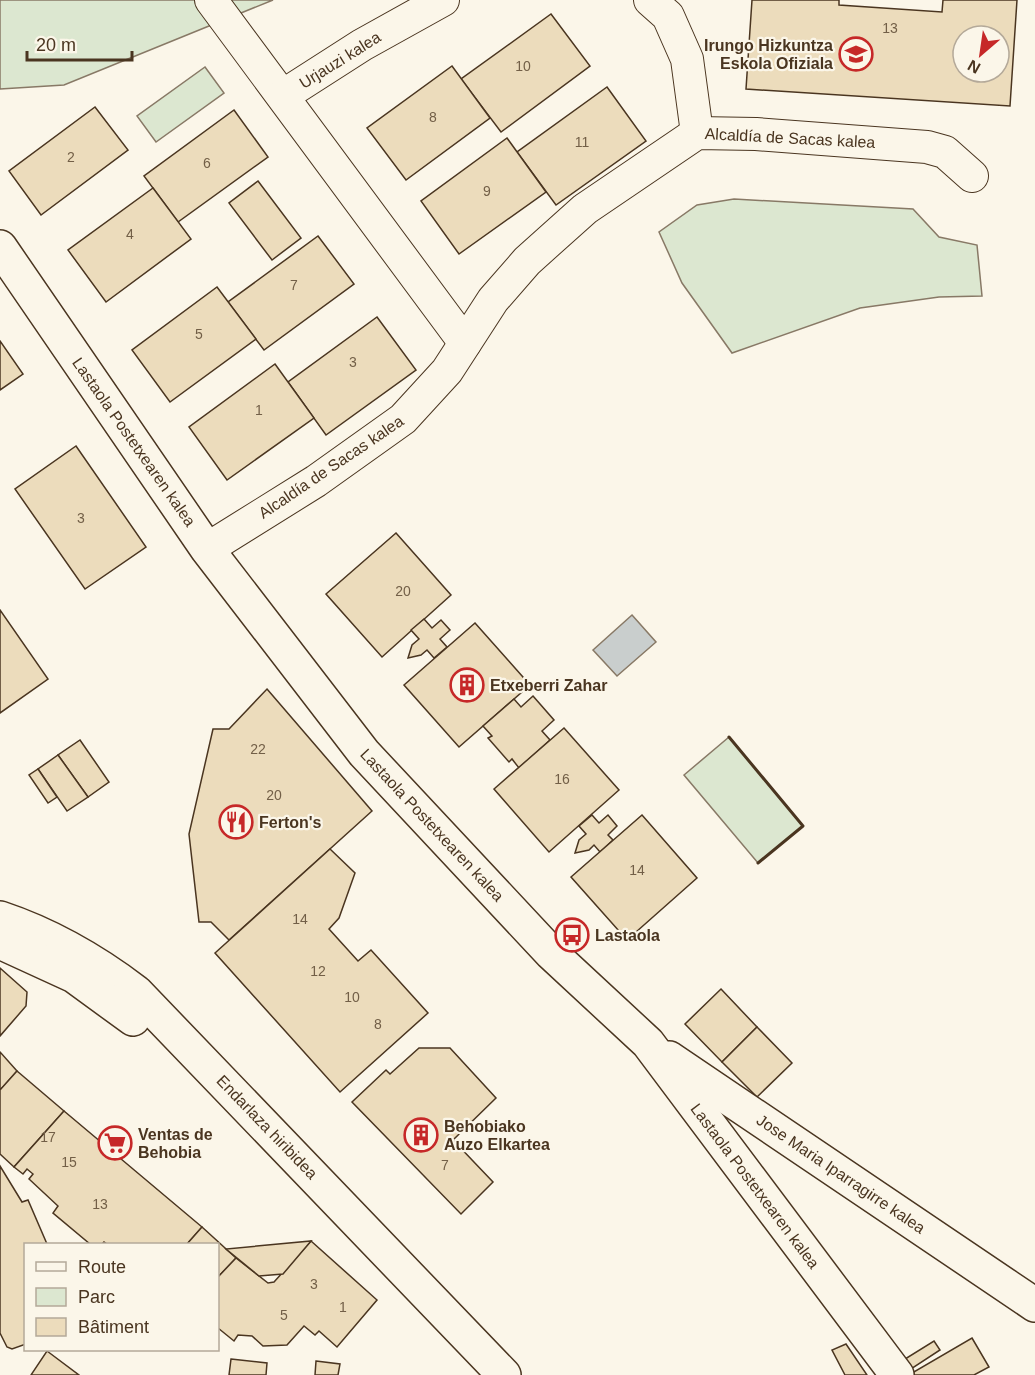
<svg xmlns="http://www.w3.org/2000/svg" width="1035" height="1375" font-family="Arial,sans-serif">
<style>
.green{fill:#dce7d0;stroke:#887966;stroke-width:1.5}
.water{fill:#c9cecd;stroke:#887966;stroke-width:1.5}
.building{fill:#ecdcbc;stroke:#4a3520;stroke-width:1.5;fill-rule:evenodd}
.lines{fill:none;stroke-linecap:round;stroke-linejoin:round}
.street-casing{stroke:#4a3520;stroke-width:34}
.secondary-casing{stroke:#4a3520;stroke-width:36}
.primary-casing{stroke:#4a3520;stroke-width:36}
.street{stroke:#fbf6e9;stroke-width:32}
.secondary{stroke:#fbf6e9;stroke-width:33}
.primary{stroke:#fbf6e9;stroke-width:33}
.wall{stroke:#4a3520;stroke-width:3}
.labels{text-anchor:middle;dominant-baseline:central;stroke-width:4.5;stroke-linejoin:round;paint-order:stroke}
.number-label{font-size:14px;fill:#725f47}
.poi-label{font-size:16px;font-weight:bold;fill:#4a3520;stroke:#fbf6e9;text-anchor:start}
.street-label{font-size:16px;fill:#4a3520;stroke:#fbf6e9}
</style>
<rect width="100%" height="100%" fill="#fbf6e9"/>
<g class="green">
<path d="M0 0H273L64 85 0 89Z"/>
<path d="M205 67 224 93 156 142 137 116Z"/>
<path d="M734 199 913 209 939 237 977 245 982 296 939 297 860 308 732 353 682 283 659 232 697 205Z"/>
<path d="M729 737 803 826 758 863 684 775Z"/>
</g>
<path class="water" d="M632 615 656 642 617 676 593 650Z"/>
<g class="building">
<path d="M752 0H839V5L942 12 943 0H1017L1010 106 746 89ZM963 36H999V72H963Z"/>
<path d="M551 14 590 66 501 132 461 79Z"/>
<path d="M452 66 490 118 406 180 367 128Z"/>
<path d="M607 87 646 141 556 205 517 152Z"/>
<path d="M95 107 128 150 41 215 9 171Z"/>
<path d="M234 110 268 157 178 222 144 176Z"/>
<path d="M507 138 546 192 459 254 421 201Z"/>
<path d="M258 181 301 238 272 260 229 203Z"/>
<path d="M153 188 191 239 106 302 68 250Z"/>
<path d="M318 236 354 284 264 350 228 302Z"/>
<path d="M217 287 256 339 170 402 132 350Z"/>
<path d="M377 317 416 370 326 435 288 382Z"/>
<path d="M0 341 23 374 0 390Z"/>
<path d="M275 364 314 418 227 480 189 427Z"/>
<path d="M76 446 146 547 85 589 15 489Z"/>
<path d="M396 533 451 595 382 657 326 594Z"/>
<path d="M0 610 48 679 0 713Z"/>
<path d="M424 619 432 628 441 620 450 630 440 639 447 647 434 658 427 650 421 655 408 658 412 645 419 639 411 630Z"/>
<path d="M475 623 530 685 459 747 404 685Z"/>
<path d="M267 689 372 811 229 940 211 922H199L189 834 213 729H229Z"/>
<path d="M533 696 554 720 542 731 550 740 519 768 512 759 509 762 488 738 492 736 483 726 514 699 521 707Z"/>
<path d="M564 728 619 790 549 852 494 789Z"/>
<path d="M80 740 109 782 88 797 58 755Z"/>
<path d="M58 755 88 797 67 811 38 769Z"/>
<path d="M38 769 57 797 48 803 29 775Z"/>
<path d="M592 815 599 823 608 815 617 826 608 835 613 840 600 852 594 845 589 850 575 853 579 840 586 834 579 826Z"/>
<path d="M642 815 697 878 627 940 571 877Z"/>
<path d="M330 849 355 873 339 918 329 929 358 961 371 950 428 1013 340 1092 215 953Z"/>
<path d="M0 968 27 992 26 1006 0 1036Z"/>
<path d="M721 989 757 1027 722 1062 685 1024Z"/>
<path d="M757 1027 792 1063 757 1097 722 1062Z"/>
<path d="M419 1048H450L496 1098 453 1140 493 1182 461 1214 352 1102 386 1070 390 1074Z"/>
<path d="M0 1052 17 1071 0 1090Z"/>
<path d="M17 1071 64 1111 14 1167 0 1154V1090Z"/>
<path d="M64 1111 202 1227 187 1244H107L104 1242 102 1244H90L53 1213 58 1206 29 1179 33 1174 27 1169 23 1174 14 1167Z"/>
<path d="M0 1166 22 1202 28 1200 47 1244H26V1344L12 1349 7 1347 0 1333Z"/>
<path d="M202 1227 236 1258 218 1277V1244H187Z"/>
<path d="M311 1241 377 1300 337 1347 319 1331 315 1335 304 1326 287 1345 263 1346 252 1336 238 1335 234 1341 218 1328V1277L236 1258 268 1283 274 1282Z"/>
<path d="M311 1241 283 1274 259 1276 226 1249Z"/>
<path d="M972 1338 989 1367 974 1375H913L912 1373Z"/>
<path d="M934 1341 940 1350 911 1369 905 1359Z"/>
<path d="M846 1344 867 1375H845L832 1350Z"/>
<path d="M47 1351 79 1375H31Z"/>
<path d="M231 1359 267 1363 266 1375H229Z"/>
<path d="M316 1361 340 1364 338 1375H315Z"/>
</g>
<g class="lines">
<g class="street-casing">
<g id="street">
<path d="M211 0 465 343"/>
<path d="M650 0 668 16 687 59 697 133"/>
<path d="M284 95 362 45 443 0"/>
<path d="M207 549 316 481 403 419 447 371 493 300 527 261 585 209 697 133 756 134 927 147 945 152 972 176"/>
</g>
</g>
<g class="secondary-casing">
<g id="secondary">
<path d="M0 247 207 549 364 753 551 953 648 1043 897 1375"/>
<path d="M669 1058 1035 1305"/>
</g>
</g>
<g class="primary-casing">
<g id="primary">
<path d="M0 918C51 935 94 960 136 992L504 1375"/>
<path d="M0 942 74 976 133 1019"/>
</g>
</g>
<use href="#street" class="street"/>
<use href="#secondary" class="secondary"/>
<use href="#primary" class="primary"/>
<path class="wall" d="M729 737 803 826 758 863"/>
</g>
<defs>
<g id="school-ring" transform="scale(1.725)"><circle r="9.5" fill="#fbf6e9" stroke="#c62828" stroke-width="1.5"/><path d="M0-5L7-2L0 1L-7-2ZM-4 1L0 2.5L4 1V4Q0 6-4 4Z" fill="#c62828"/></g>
<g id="building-ring" transform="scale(1.725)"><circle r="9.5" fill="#fbf6e9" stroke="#c62828" stroke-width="1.5"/><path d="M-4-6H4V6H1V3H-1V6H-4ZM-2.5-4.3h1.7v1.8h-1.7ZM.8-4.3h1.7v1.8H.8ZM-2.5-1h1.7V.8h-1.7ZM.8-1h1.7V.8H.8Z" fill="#c62828"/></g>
<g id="restaurant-ring" transform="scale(1.725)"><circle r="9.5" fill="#fbf6e9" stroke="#c62828" stroke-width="1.5"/><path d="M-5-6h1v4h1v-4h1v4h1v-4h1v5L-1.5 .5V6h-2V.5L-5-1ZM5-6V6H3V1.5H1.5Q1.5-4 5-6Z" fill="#c62828"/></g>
<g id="bus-ring" transform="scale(1.725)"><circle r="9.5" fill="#fbf6e9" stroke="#c62828" stroke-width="1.5"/><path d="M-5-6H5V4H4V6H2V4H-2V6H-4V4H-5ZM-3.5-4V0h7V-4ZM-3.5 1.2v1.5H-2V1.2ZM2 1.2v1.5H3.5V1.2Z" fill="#c62828"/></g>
<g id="supermarket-ring" transform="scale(1.725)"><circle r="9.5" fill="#fbf6e9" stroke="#c62828" stroke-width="1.5"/><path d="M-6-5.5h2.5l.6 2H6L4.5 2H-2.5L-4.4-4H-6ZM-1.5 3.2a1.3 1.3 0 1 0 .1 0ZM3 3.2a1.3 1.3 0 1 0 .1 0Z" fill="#c62828"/></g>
</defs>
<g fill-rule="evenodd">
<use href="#school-ring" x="856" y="54"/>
<use href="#building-ring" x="467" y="685"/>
<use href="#restaurant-ring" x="236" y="822"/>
<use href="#bus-ring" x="572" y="935"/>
<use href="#building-ring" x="421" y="1135"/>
<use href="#supermarket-ring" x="115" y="1143"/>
</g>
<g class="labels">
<g class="number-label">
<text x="890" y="28">13</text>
<text x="523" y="66">10</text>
<text x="433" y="117">8</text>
<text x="582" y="142">11</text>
<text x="71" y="157">2</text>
<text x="207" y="163">6</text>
<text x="487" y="191">9</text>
<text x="130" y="234">4</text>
<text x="294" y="285">7</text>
<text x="199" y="334">5</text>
<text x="353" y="362">3</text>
<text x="259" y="410">1</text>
<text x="81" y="518">3</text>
<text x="403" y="591">20</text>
<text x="258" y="749">22</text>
<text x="562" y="779">16</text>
<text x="274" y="795">20</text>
<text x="637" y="870">14</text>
<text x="300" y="919">14</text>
<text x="318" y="971">12</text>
<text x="352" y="997">10</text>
<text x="378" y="1024">8</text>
<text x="48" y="1137">17</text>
<text x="69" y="1162">15</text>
<text x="445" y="1165">7</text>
<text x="100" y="1204">13</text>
<text x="314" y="1284">3</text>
<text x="343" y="1307">1</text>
<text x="284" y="1315">5</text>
</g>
<g class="poi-label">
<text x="833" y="45" text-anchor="end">Irungo Hizkuntza<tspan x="833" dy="18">Eskola Ofiziala</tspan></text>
<text x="490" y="685">Etxeberri Zahar</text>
<text x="259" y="822">Ferton's</text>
<text x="595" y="935">Lastaola</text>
<text x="444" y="1126">Behobiako<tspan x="444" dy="18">Auzo Elkartea</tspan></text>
<text x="138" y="1134">Ventas de<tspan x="138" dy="18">Behobia</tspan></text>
</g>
<g class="street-label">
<text transform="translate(340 60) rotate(-32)">Urjauzi kalea</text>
<text transform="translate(790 138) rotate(3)">Alcaldía de Sacas kalea</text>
<text transform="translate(134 442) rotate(55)">Lastaola Postetxearen kalea</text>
<text transform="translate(331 467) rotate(-34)">Alcaldía de Sacas kalea</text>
<text transform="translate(432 825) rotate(47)">Lastaola Postetxearen kalea</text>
<text transform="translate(267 1127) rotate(46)">Endarlaza hiribidea</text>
<text transform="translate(841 1174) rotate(34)">Jose Maria Iparragirre kalea</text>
<text transform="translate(755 1186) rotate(53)">Lastaola Postetxearen kalea</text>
</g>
</g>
<rect x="24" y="1243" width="195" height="108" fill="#fbf6e9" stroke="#b4a999" stroke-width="1.5"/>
<rect x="36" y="1262" width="30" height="9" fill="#fbf6e9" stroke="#b4a999" stroke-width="1.5"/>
<text x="78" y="1273" font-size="18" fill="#4a3520">Route</text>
<rect x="36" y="1288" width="30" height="18" fill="#dce7d0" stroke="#b4a999" stroke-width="1.5"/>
<text x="78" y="1303" font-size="18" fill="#4a3520">Parc</text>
<rect x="36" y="1318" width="30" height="18" fill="#ecdcbc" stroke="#b4a999" stroke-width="1.5"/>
<text x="78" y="1333" font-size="18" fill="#4a3520">Bâtiment</text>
<g transform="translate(981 54) rotate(209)"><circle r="28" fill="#fbf6e9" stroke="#b4a999" stroke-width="1.5"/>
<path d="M0-4.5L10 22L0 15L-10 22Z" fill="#c62828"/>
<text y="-9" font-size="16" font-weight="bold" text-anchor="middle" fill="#4a3520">N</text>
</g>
<path d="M27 51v9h105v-9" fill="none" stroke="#4a3520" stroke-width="3"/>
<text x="36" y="51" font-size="18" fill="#4a3520" stroke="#fbf6e9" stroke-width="4.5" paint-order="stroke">20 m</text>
</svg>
